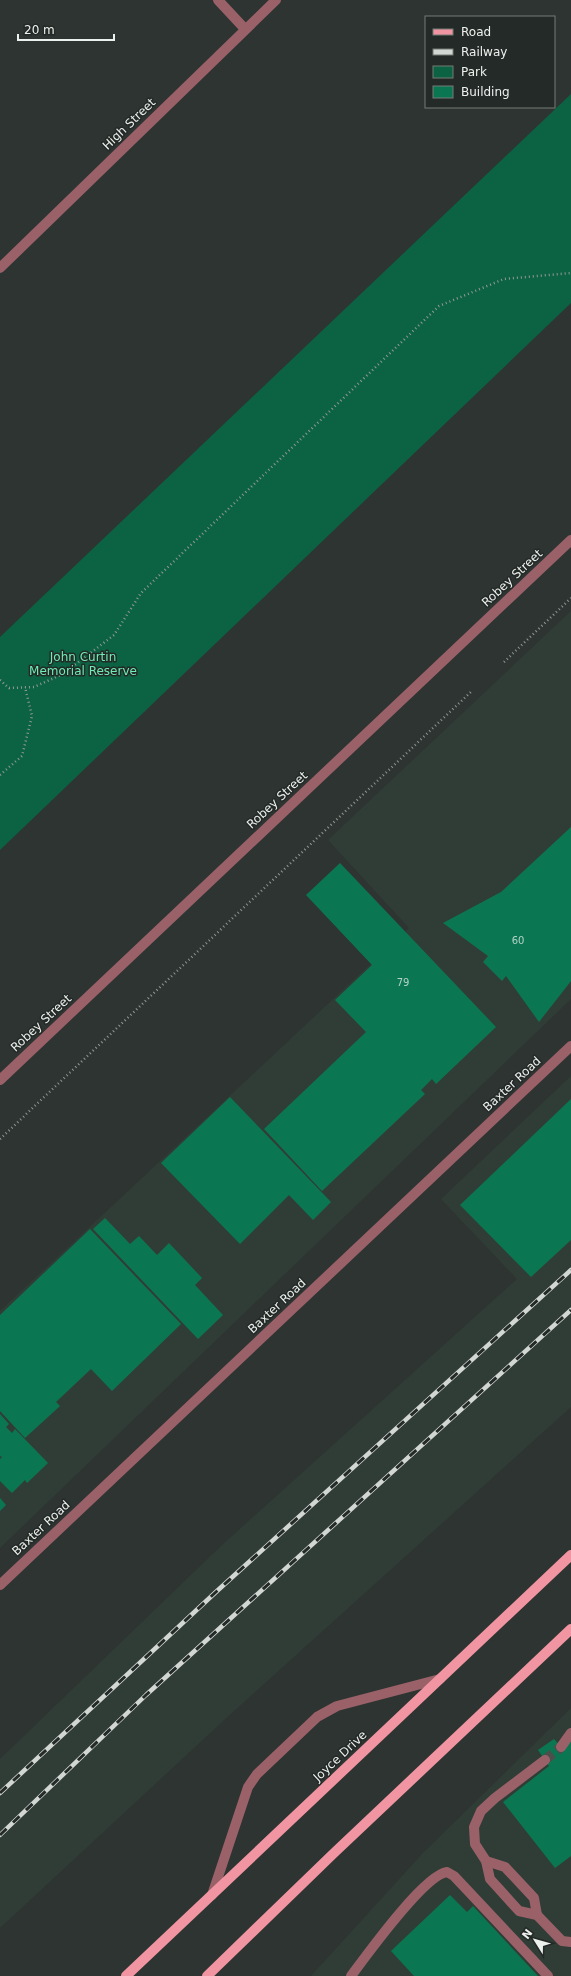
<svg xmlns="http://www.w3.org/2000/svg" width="571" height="1976" font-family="'DejaVu Sans',sans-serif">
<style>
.built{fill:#303d36}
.green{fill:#0b6344}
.building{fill:#0b7752}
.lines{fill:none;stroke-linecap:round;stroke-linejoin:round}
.minor-tunnel{stroke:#4b504d;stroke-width:10;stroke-dasharray:10 5;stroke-linecap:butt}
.path{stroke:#939895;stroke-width:2.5;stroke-dasharray:1 3;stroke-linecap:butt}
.minor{stroke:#9a6169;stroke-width:10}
.major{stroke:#f295a2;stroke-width:10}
.rail-casing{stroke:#d2d7d4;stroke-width:4.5}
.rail{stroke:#242a27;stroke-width:3;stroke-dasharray:9;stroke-linecap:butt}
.labels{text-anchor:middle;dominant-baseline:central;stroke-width:3;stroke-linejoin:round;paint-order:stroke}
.number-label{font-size:10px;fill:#b4d2c7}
.street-label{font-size:12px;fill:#edf1ee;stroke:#242a27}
.park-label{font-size:12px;fill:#70ecb5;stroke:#242a27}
</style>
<rect width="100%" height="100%" fill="#2e3431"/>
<g class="built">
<path d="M571 611V999L0 1548V1311L409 928 328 840Z"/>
<path d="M571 1076V1407L222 1722 0 1928V1759L222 1545 517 1279 441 1199Z"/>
<path d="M571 1708V1976H311L423 1853Z"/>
</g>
<path class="green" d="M571 94V303L0 850V637Z"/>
<g class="building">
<path d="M571 827V981L539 1022 506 976 502 981 483 962 488 956 443 923 501 892Z"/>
<path d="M340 863 496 1027 436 1084 432 1079 421 1090 425 1094 322 1191 264 1129 366 1032 335 1000 372 965 306 895Z"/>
<path d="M230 1097 331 1202 313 1220 289 1195 240 1244 161 1163Z"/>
<path d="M571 1099V1240L531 1277 460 1205Z"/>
<path d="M105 1218 130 1244 139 1236 157 1255 169 1243 202 1278 195 1285 223 1315 198 1339 93 1229Z"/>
<path d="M90 1229 181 1324 112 1391 91 1369 56 1402 60 1406 25 1438 0 1411V1315Z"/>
<path d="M0 1414 9 1424 6 1427 12 1433 15 1429 48 1463 27 1483 25 1480 12 1493 0 1481V1459L2 1457 0 1456Z"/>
<path d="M0 1498 6 1505 0 1511Z"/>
<path d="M554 1739 562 1748 571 1741V1856L555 1868 503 1802 549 1766 538 1750Z"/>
<path d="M450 1895 467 1912 473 1906 538 1976H414L391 1951Z"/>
</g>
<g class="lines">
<path class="minor-tunnel" d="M545 1760 561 1747"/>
<g class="path">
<path d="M504 662 571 598"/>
<path d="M0 680 9 688 34 687 63 674 114 635 141 593 439 306 504 279 571 273"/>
<path d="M0 775 22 756 32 716 25 687"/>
<path d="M0 1139 472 691"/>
</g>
<g class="minor">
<path d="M218 0 245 29"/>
<path d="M0 268 276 0"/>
<path d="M0 1080 571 540"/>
<path d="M0 1585 571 1046"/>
<path d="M561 1747 571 1733"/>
<path d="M545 1760 495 1798 481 1811 474 1827 475 1844 486 1861 490 1879 519 1911 537 1915 562 1941 571 1942"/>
<path d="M486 1861 505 1867 534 1898 537 1915"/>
<path d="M212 1895 248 1787 257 1774 317 1717 337 1706 440 1679"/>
<path d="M351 1976C366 1956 424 1875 447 1872L454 1876 548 1976"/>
</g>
<g class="major">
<path d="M126 1976 571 1555"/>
<path d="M207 1976 334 1853 571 1629"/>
</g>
<g class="rail-casing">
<g id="rail">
<path d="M0 1793 217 1591 571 1270"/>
<path d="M0 1835 146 1695 571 1310"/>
</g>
</g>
<use href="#rail" class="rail"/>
</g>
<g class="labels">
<g class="number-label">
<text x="518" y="940">60</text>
<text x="403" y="982">79</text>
</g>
<g class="street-label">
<text transform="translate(129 124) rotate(-44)">High Street</text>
<text transform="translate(512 578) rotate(-43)">Robey Street</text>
<text transform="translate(277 800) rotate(-43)">Robey Street</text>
<text transform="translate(41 1023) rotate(-43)">Robey Street</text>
<text transform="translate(512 1084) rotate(-43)">Baxter Road</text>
<text transform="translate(277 1306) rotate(-43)">Baxter Road</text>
<text transform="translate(41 1528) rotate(-43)">Baxter Road</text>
<text transform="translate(340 1756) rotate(-43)">Joyce Drive</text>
</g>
<g class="park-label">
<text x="83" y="657">John Curtin<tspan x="83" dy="14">Memorial Reserve</tspan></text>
</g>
</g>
<rect x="425" y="16" width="130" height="92" fill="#242a27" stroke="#747a77"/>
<rect x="433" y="29" width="20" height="6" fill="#f295a2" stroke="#747a77"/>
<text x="461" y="36" font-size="12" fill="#edf1ee">Road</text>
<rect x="433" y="49" width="20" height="6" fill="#d2d7d4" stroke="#747a77"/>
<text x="461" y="56" font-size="12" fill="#edf1ee">Railway</text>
<rect x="433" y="66" width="20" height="12" fill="#0b6344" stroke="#747a77"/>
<text x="461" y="76" font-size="12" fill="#edf1ee">Park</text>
<rect x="433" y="86" width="20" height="12" fill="#0b7752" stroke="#747a77"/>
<text x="461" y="96" font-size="12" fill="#edf1ee">Building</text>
<g transform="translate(535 1940) rotate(307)" stroke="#242a27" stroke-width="3" paint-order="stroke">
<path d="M0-3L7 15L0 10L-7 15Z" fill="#edf1ee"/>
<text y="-6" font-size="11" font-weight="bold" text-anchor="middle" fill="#edf1ee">N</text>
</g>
<path d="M18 34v6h96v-6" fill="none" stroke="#edf1ee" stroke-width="2"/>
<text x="24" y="34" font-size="12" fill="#edf1ee" stroke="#242a27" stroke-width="3" paint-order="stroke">20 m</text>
</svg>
